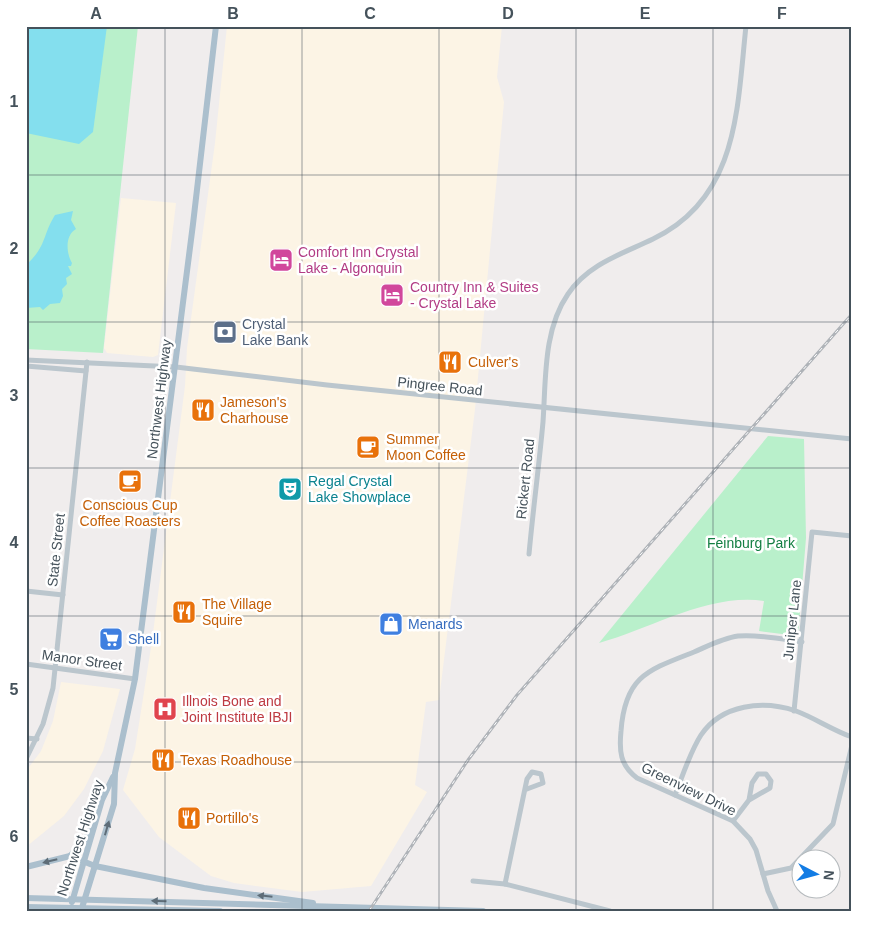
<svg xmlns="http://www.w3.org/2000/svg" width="878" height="937" font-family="Arial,sans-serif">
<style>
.commercial{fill:#fcf4e5}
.green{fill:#b9f0cb}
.water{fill:#84dfee}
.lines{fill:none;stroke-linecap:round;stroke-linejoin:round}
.minor{stroke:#bbc6cd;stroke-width:5}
.major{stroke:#abbfcd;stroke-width:6}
.rail-casing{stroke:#afb3b8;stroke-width:3}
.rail{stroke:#fff;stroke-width:1;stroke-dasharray:4;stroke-linecap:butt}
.oneway{fill:#5e6d78}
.grid{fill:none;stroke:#45525b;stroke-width:1;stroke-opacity:0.55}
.labels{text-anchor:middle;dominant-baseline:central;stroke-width:5;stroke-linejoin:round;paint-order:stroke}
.hotel-label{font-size:14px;fill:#b23c85;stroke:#fff;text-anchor:start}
.service-label{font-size:14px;fill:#4e5e75;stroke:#fff;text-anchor:start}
.food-label{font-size:14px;fill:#c56008;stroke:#fff;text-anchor:start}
.street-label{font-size:14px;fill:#45525b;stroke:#fff}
.culture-label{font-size:14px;fill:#0d838f;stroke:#fff;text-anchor:start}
.park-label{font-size:14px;fill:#137e42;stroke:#fff}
.shop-label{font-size:14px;fill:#366cbe;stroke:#fff;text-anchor:start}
.health-label{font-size:14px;fill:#be3a42;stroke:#fff;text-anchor:start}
.neatline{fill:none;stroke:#45525b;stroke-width:2}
.grid-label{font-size:16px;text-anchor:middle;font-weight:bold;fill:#45525b}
</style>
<rect width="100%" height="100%" fill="#f0eded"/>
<g class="commercial">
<path d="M227 26H502L497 77 504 102 475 409 439 700 426 702 415 785 427 792 371 886 302 892 234 883 211 876 159 837 123 790 135 749 152 641 185 386 187 348 215 143Z"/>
<path d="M121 198 176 203 158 355 153 357 107 353 104 348Z"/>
<path d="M61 682 120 689 103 751 84 789 64 816 26 847V771L41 751 53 721Z"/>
</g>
<g class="green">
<path d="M26 26H138L103 353 26 349Z"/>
<path d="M768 436 804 439 806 538 798 636 759 631 764 601C708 593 651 629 599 643Z"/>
</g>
<g class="water">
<path d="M26 26H107L93 132 79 144 26 133Z"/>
<path d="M73 211 71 220 76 229C65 235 66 253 72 263L71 266H68L72 274 66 278 67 284 62 289 63 296 60 303 50 304 43 310 40 307 26 308V265C47 246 42 236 55 215Z"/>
</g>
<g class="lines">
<g class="minor">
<path d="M26 360 176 367 327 385 852 439"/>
<path d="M26 366 86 371"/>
<path d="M529 554C533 510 539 466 543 422 546 380 543 330 568 294 588 264 622 254 653 239 739 198 737 108 746 26"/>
<path d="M26 591 63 595"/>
<path d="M26 664 135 679"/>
<path d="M794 711 812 532 852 536"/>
<path d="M26 738 37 739"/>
<path d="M26 759 43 724 53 688 87 362"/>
<path d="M675 795C683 775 690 752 701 735 722 704 763 700 796 711 815 718 832 730 852 737"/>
<path d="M733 821 749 800 770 788 771 781 766 774H758L752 783 749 800"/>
<path d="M763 874 791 868 833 824 852 745"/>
<path d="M473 881 505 884 610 911"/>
<path d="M505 884 527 779 532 772 541 774 543 783 527 789"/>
<path d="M777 911 768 891 756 850 750 839 733 821 637 778C620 765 619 751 621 731 625 676 648 670 694 652 708 646 723 638 738 636 758 634 782 639 802 642"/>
</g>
<g class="major">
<path d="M70 856 85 840 93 822"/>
<path d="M26 867 70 856 95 866 204 888 313 903"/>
<path d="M26 898 483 911"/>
<path d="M72 902 102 800 113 777"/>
<path d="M26 907 220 911"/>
<path d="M81 911 114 804 115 773 135 679 193 224 216 26"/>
</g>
<g class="rail-casing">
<path id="rail" d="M369 911 468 760 517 695 852 314"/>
</g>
<use href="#rail" class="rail"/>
</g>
<defs><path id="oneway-solid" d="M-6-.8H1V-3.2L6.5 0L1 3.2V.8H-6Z" transform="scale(1.25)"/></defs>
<g class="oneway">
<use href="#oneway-solid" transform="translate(107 828) rotate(-74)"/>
<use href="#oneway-solid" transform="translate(50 861) rotate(166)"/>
<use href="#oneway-solid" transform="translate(265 896) rotate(-174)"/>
<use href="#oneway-solid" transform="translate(159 901) rotate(-178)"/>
</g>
<path class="grid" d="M165 26V911M302 26V911M439 26V911M576 26V911M713 26V911M26 175H852M26 322H852M26 468H852M26 616H852M26 762H852"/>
<defs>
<g id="hotel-square" transform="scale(1.25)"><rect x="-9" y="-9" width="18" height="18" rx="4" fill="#d1479c" stroke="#fff"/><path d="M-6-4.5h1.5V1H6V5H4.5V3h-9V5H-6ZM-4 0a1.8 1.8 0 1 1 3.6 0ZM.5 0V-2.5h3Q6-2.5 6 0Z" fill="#fff"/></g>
<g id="bank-square" transform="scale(1.25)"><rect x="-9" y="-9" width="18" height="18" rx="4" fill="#5c6f8a" stroke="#fff"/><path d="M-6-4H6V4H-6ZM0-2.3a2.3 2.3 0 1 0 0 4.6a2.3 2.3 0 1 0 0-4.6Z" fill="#fff"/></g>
<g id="restaurant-square" transform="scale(1.25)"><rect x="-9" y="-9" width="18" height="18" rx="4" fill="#e8710a" stroke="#fff"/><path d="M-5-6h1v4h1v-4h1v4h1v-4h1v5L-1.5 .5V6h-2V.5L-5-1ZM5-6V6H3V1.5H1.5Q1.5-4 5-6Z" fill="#fff"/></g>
<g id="cafe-square" transform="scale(1.25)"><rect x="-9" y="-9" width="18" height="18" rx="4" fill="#e8710a" stroke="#fff"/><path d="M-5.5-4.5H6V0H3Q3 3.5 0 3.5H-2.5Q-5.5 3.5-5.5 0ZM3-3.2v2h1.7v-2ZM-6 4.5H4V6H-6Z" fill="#fff"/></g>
<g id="theatre-square" transform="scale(1.25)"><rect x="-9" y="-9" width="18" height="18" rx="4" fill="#0f9aa8" stroke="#fff"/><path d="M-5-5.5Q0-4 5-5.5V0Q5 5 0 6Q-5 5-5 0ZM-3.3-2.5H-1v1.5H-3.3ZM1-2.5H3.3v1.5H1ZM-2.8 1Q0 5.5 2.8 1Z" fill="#fff"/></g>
<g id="shop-square" transform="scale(1.25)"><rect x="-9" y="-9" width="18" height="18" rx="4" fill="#3f7fe0" stroke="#fff"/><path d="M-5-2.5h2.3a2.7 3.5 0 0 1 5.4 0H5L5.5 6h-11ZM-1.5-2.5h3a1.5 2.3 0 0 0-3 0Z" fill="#fff"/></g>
<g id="supermarket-square" transform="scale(1.25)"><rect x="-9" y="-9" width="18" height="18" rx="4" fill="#3f7fe0" stroke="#fff"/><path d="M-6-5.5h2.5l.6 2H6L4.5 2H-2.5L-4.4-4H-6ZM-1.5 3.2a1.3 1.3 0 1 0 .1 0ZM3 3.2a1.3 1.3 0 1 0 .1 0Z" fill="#fff"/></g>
<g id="hospital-square" transform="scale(1.25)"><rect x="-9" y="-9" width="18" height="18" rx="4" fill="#e0444e" stroke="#fff"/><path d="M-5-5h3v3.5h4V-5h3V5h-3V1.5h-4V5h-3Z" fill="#fff"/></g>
</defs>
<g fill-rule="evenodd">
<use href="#hotel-square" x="281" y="260"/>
<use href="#hotel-square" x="392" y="295"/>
<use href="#bank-square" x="225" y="332"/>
<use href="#restaurant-square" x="450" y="362"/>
<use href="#restaurant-square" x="203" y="410"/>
<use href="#cafe-square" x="368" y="447"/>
<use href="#cafe-square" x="130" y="481"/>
<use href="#theatre-square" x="290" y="489"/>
<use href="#restaurant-square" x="184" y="612"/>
<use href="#shop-square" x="391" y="624"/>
<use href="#supermarket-square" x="111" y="639"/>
<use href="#hospital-square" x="165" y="709"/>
<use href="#restaurant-square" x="163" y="760"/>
<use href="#restaurant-square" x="189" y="818"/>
</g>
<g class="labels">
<g class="hotel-label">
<text x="298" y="252">Comfort Inn Crystal<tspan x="298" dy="16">Lake - Algonquin</tspan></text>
<text x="410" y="287">Country Inn &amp; Suites<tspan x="410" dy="16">- Crystal Lake</tspan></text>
</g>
<g class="service-label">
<text x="242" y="324">Crystal<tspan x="242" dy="16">Lake Bank</tspan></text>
</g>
<g class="food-label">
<text x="468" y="362">Culver's</text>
<text x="220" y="402">Jameson's<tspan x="220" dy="16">Charhouse</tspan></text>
<text x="386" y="439">Summer<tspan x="386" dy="16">Moon Coffee</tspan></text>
<text x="130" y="505" text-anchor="middle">Conscious Cup<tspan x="130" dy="16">Coffee Roasters</tspan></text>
<text x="202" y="604">The Village<tspan x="202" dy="16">Squire</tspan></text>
<text x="180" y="760">Texas Roadhouse</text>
<text x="206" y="818">Portillo's</text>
</g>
<g class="street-label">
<text transform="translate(440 386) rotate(6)">Pingree Road</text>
<text transform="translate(159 399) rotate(-83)">Northwest Highway</text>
<text transform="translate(525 479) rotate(-84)">Rickert Road</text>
<text transform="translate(56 550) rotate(-84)">State Street</text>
<text transform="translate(792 620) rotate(-84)">Juniper Lane</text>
<text transform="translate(82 660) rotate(8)">Manor Street</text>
<text transform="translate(689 789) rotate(26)">Greenview Drive</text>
<text transform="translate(80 838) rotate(-72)">Northwest Highway</text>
</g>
<g class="culture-label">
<text x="308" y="481">Regal Crystal<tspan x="308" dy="16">Lake Showplace</tspan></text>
</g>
<g class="park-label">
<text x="751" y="543">Feinburg Park</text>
</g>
<g class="shop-label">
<text x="408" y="624">Menards</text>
<text x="128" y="639">Shell</text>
</g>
<g class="health-label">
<text x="182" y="701">Illnois Bone and<tspan x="182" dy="16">Joint Institute IBJI</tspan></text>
</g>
</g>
<rect width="878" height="937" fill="none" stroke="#ffffff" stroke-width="55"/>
<g transform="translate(816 874) rotate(96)"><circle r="24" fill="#ffffff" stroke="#b5babd"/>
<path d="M0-4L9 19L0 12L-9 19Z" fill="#137ce4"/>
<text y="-8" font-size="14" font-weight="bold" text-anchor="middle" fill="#45525b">N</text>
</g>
<rect x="28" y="28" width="822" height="882" class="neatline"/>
<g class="grid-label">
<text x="96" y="19">A</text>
<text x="233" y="19">B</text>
<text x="370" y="19">C</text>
<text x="508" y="19">D</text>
<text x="645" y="19">E</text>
<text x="782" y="19">F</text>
<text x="14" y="107">1</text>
<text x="14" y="254">2</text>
<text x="14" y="401">3</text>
<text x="14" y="548">4</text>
<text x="14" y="695">5</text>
<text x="14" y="842">6</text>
</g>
</svg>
